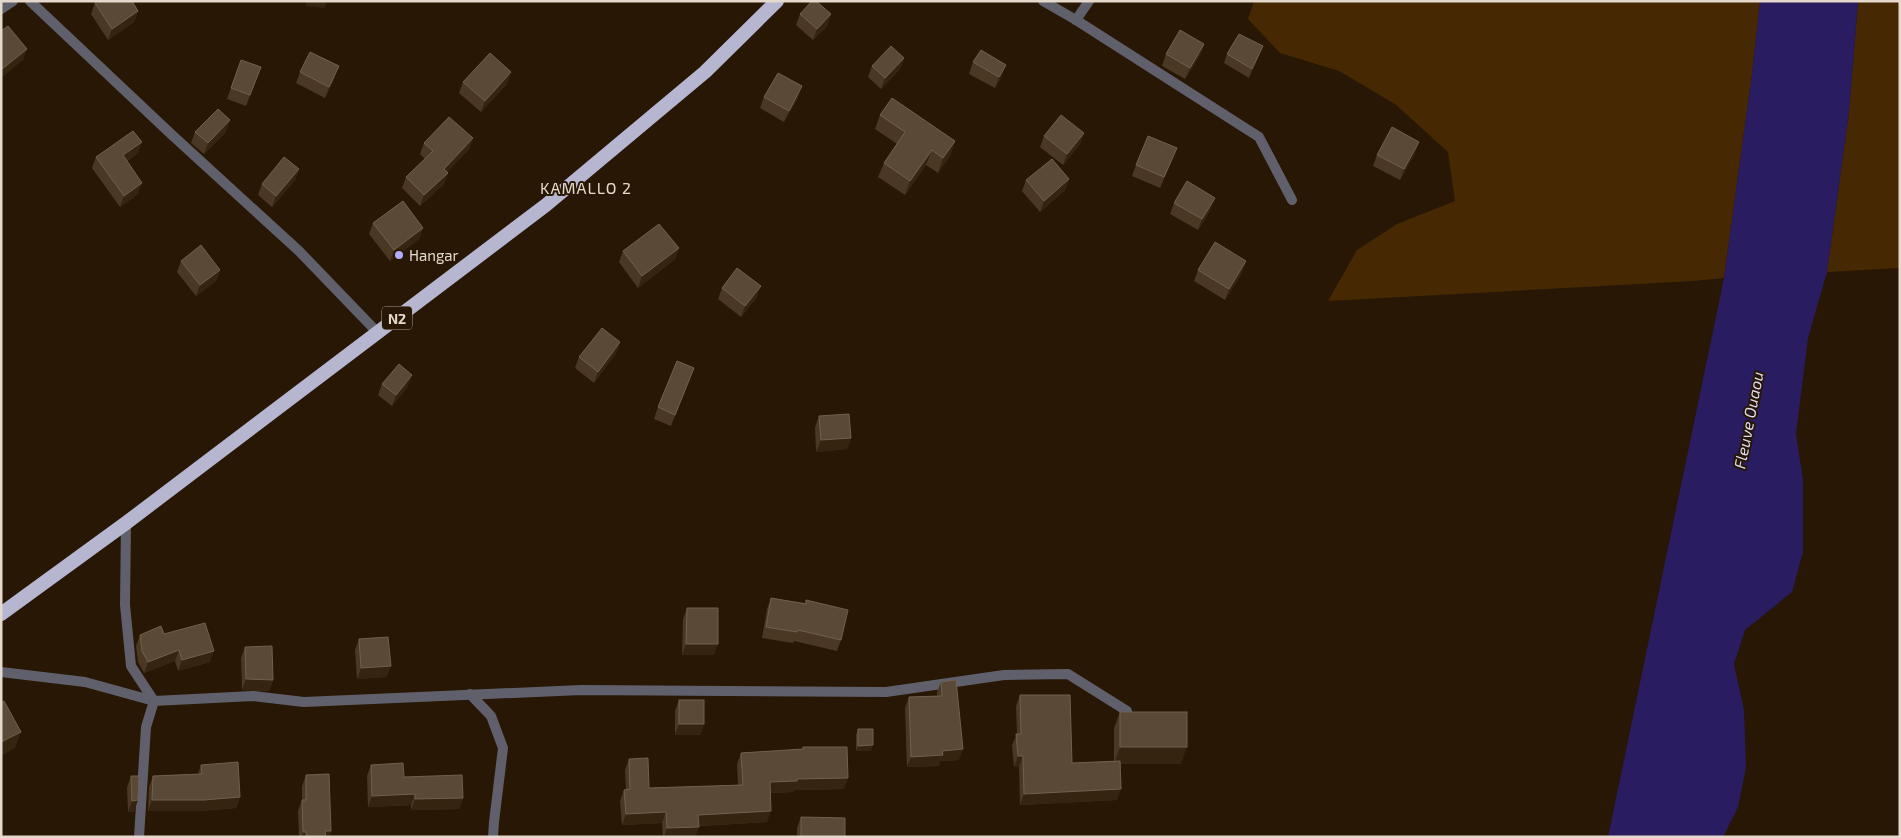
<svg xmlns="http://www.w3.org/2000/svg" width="1901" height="838" font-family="'Exo 2',sans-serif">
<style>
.green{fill:#462902}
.water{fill:#2a1c61}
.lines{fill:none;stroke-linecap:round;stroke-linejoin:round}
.minor{stroke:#60606c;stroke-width:10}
.trunk{stroke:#b6b6d1;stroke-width:14}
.wall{fill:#4a3825}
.shaded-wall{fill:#352410}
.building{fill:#5a4937;stroke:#70604e}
.poi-dot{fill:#b1adfa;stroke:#271704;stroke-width:2}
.labels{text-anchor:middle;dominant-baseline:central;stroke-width:4;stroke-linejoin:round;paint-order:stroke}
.shield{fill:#271704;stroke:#ab9f90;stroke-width:1}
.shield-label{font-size:14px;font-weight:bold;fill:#e4d9cc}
.poi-label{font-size:15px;fill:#e4d9cc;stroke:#271704;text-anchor:start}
.neighbourhood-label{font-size:16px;letter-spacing:1px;fill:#e4d9cc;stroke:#271704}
.water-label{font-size:16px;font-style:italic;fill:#dcdcf1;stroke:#271704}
</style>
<rect width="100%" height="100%" fill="#271704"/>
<g class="green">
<path d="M1254 1H1760L1752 74 1724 278 1693 281 1328 301 1357 250 1397 224 1455 201 1448 152 1395 104 1339 71 1280 53 1248 19Z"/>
<path d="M1858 1H1900V268L1827 272 1849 112Z"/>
</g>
<path class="water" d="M1760 1H1858L1849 112 1827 272 1808 338 1796 434 1803 480V552L1792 592 1745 630 1734 664 1744 710 1746 767 1738 807 1723 837H1608L1724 278 1752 74Z"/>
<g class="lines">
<g class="minor">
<path d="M30 1 171 134 299 251 378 333"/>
<path d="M1043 1 1076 20 1259 137 1292 200"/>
<path d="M1 9 13 1"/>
<path d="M1076 20 1089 1"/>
<path d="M126 523 125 605 131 666 154 701 253 696 304 702 581 690 886 692 1004 675 1068 674 1127 711"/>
<path d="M1 672 85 682 154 701 146 727 139 837"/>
<path d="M470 694 491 716 503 748 494 822 493 837"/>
</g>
<path class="trunk" d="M1 614 126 523 546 205 705 72 777 1"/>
</g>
<g class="wall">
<path d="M95 3 138 11 134 22 108 40 91 14Z"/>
<path d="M800 14H831L827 26 813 40 796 25Z"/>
<path d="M1204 44 1200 55 1185 79 1162 66 1166 54Z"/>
<path d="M1227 54 1259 55 1249 78 1224 63Z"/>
<path d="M904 58 900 69 881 89 868 77 872 66Z"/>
<path d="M241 60 261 67 246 106 227 99Z"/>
<path d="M973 62 1002 76 995 88 969 74Z"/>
<path d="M300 72 335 77 325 98 296 83Z"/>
<path d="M463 82 507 84 481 112 459 93Z"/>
<path d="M764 97 798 98 784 122 760 108Z"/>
<path d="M880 115 955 141 950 156 938 173 926 165 905 195 878 177 884 163 897 144 875 129Z"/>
<path d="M195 132H226L204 154 191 143Z"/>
<path d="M1084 133 1080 144 1063 165 1040 147 1044 136Z"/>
<path d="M473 138 469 149 447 172 448 173 444 184 420 206 402 188 406 177 425 159 420 154 424 143Z"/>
<path d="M1177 148 1160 188 1132 176 1136 165Z"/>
<path d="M138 153 127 161 138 194 120 207 92 168 96 157Z"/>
<path d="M1415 153 1400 180 1373 166 1377 155Z"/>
<path d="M299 169 295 180 272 207 258 195 262 184Z"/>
<path d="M1069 179 1065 190 1040 212 1022 191 1026 180Z"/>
<path d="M1174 203 1211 209 1198 230 1170 214Z"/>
<path d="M373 223 423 228 419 239 390 261 369 234Z"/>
<path d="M679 248 675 259 638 288 619 262 623 251Z"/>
<path d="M181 261 220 270 216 281 196 296 177 272Z"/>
<path d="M1198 270 1242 273 1225 300 1194 281Z"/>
<path d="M722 288 757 297 741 317 718 299Z"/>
<path d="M620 342 616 353 594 383 575 368 579 357Z"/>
<path d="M694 368 671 426 654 419 658 407Z"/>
<path d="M382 384 408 386 392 406 378 395Z"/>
<path d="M819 416 851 438 847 449 816 452 815 427Z"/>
<path d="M771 598 805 603 806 600 841 640 837 651 794 641 793 643 762 638 767 609Z"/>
<path d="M687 608 714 655H682L683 619Z"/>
<path d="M164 634 210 662 178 671 175 661 144 673 138 662 136 646 140 635Z"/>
<path d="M359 639 391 666 386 677 357 679 355 650Z"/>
<path d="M245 647 273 680 269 691 242 690 241 658Z"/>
<path d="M941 682 959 760 940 761 939 766 907 767 905 708 909 697 937 696V692Z"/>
<path d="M1020 695 1072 763 1114 761V728L1120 712 1181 764H1121L1117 800 1020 805 1019 767H1014L1012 745 1017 734 1016 706Z"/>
<path d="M679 700 704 724 700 735H675V711Z"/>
<path d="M858 729 871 751H856V735Z"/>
<path d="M803 747 844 789 794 790 793 792 770 793 767 822 699 826 695 837H663L662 823 622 825 620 801 624 790H626L625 770 629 759 649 788 738 785 737 764 741 753 803 749Z"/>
<path d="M201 765 240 797 236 808 200 811H148L149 787 153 776 198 774Z"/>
<path d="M371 765 463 798 459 809 411 810V805L368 807 367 776Z"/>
<path d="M306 775 331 831 329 837H299L298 811 302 800V786Z"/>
<path d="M131 776 134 812H128L127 787Z"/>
<path d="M801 817 845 837H797V828Z"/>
</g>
<g class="shaded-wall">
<path d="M307 1H327L325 8 305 6Z"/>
<path d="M138 11 134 22 108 40 112 29Z"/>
<path d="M831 14 827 26 813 40 817 29Z"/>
<path d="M1204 44 1200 55 1185 79 1190 68Z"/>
<path d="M1263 46 1259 55 1249 78 1252 69Z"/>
<path d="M27 49 23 60 1 78V70Z"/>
<path d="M904 58 900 69 881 89 885 78Z"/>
<path d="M1006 65 1002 76 995 88 999 77Z"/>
<path d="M339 66 335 77 325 98 329 87Z"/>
<path d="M511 72 507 84 481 112 485 101Z"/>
<path d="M802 86 798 98 784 122 789 111Z"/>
<path d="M230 120 226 132 204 154 208 143Z"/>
<path d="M1084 133 1080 144 1063 165 1067 154Z"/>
<path d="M473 138 469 149 440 180 444 169Z"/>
<path d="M955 141 950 156 938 173 943 158Z"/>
<path d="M142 142 138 153 119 166 123 155Z"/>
<path d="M1419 142 1415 153 1400 180 1404 169Z"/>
<path d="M932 150 926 165 905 195 910 181Z"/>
<path d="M299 169 295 180 272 207 276 196Z"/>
<path d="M448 173 444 184 420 206 424 195Z"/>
<path d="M1069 179 1065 190 1040 212 1044 201Z"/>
<path d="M142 183 138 194 120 207 124 196Z"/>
<path d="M1215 198 1211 209 1198 230 1202 219Z"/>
<path d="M423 228 419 239 390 261 394 250Z"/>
<path d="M679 248 675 259 638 288 642 276Z"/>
<path d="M1246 261 1242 273 1225 300 1229 289Z"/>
<path d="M220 270 216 281 196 296 200 285Z"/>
<path d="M761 286 757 297 741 317 745 306Z"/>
<path d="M620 342 616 353 594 383 598 372Z"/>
<path d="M694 368 690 379 671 426 675 415Z"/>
<path d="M412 375 408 386 392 406 396 395Z"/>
<path d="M851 438 847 449 816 452 821 440Z"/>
<path d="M686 644H718L714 655H682Z"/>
<path d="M179 650 175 661 144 673 148 662Z"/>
<path d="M214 651 210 662 178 671 182 660Z"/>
<path d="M391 666 386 677 357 679 361 668Z"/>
<path d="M246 679 273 680 269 691 242 690Z"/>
<path d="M679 724H704L700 735H675Z"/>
<path d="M21 732 15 748 1 756V742Z"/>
<path d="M873 745 871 751H856L858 746Z"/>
<path d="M1120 747H1187L1181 764H1114Z"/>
<path d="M963 749 959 760 940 761 939 766 907 767 911 757 942 751Z"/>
<path d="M1018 756H1023L1019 767H1014Z"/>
<path d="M848 778 844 789 794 790 793 792 766 793 770 782 797 779Z"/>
<path d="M1121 789 1117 800 1020 805 1024 794Z"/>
<path d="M415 794 411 805 368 807 372 796Z"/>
<path d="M240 797 236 808 200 811H148L152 800Z"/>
<path d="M463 798 459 809 411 810 415 799Z"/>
<path d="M138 800 134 812H128L132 801Z"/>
<path d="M771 811 767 822 694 826 698 815Z"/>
<path d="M666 812 662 823 622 825 626 814Z"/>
<path d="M699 827 695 837H664L667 828Z"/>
<path d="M325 831H331L329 837H323Z"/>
<path d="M303 832H306L305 837H302Z"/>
</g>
<g class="building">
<path d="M98 1H132L138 11 112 29 95 3Z"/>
<path d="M812 1H816L831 14 817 29 800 14Z"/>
<path d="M8 26 27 49 1 70V31Z"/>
<path d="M1180 30 1204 44 1190 68 1166 54Z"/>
<path d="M1239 34 1263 46 1252 69 1227 54Z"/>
<path d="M891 46 904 58 885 78 872 66Z"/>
<path d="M981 50 1006 65 999 77 973 62Z"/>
<path d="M310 52 339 66 329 87 300 72Z"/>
<path d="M490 53 511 72 485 101 463 82Z"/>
<path d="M241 60 261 67 250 95 231 88Z"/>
<path d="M778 73 802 86 789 111 764 97Z"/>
<path d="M892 98 955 141 943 158 932 150 910 181 884 163 905 132 880 115Z"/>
<path d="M218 109 230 120 208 143 195 132Z"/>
<path d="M1061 115 1084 133 1067 154 1044 136Z"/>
<path d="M449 117 473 138 444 169 448 173 424 195 406 177 433 151 424 143Z"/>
<path d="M1392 127 1419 142 1404 169 1377 155Z"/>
<path d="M133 131 142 142 123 155 142 183 124 196 96 157Z"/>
<path d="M1148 136 1177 148 1164 177 1136 165Z"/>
<path d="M284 157 299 169 276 196 262 184Z"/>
<path d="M1052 159 1069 179 1044 201 1026 180Z"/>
<path d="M1187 181 1215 198 1202 219 1174 203Z"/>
<path d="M403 201 423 228 394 250 373 223Z"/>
<path d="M659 224 679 248 642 276 623 251Z"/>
<path d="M1215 242 1246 261 1229 289 1198 270Z"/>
<path d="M201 245 220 270 200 285 181 261Z"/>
<path d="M737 268 761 286 745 306 722 288Z"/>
<path d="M602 328 620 342 598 372 579 357Z"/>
<path d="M677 361 694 368 675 415 658 407Z"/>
<path d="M399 364 412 375 396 395 382 384Z"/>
<path d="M849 414 851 438 821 440 819 416Z"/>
<path d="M771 598 806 604V600L848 610 841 640 798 630 797 632 766 627Z"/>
<path d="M687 608H718V644H686Z"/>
<path d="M205 623 214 651 182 660 179 650 148 662 142 651 140 635 161 626 164 634Z"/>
<path d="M388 637 391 666 361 668 359 639Z"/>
<path d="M272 646 273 680 246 679 245 647Z"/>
<path d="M956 680 963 749 942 751 943 755 911 757 909 697 942 696 941 682Z"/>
<path d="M1020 695H1070L1072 763 1120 761 1121 789 1024 794 1023 756H1018L1016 734H1021Z"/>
<rect x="679" y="700" width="25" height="24"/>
<path d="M4 701 21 732 1 742V702Z"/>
<rect x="1120" y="712" width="67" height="35"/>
<path d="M858 729H873V745L858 746Z"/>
<path d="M803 747H847L848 778 797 779V781L770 782 771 811 698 815 699 827 667 828 666 812 626 814 624 790 630 789 629 759 648 758 649 788 743 785 741 753 803 749Z"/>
<path d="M238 762 240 797 204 800H152L153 776 202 774 201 765Z"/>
<path d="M403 763 404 777 462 775 463 798 415 799V794L372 796 371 765Z"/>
<path d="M329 774 331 831H325L326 837H307L306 832H303L302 800H306V775Z"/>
<path d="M131 776H139L138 800 132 801Z"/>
<path d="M801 817 845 818V837H801Z"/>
</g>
<circle class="poi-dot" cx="399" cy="255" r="5"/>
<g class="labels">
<rect class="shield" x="382" y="306.5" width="30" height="23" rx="4"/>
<g class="shield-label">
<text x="397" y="318">N2</text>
</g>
<g class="poi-label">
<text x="409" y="255">Hangar</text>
</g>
<g class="neighbourhood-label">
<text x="586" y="187">KAMALLO 2</text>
</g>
<g class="water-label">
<text transform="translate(1748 420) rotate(-79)">Fleuve Ouaou</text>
</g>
</g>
<rect width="1901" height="838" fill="none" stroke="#e4d9cc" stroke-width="5"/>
</svg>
